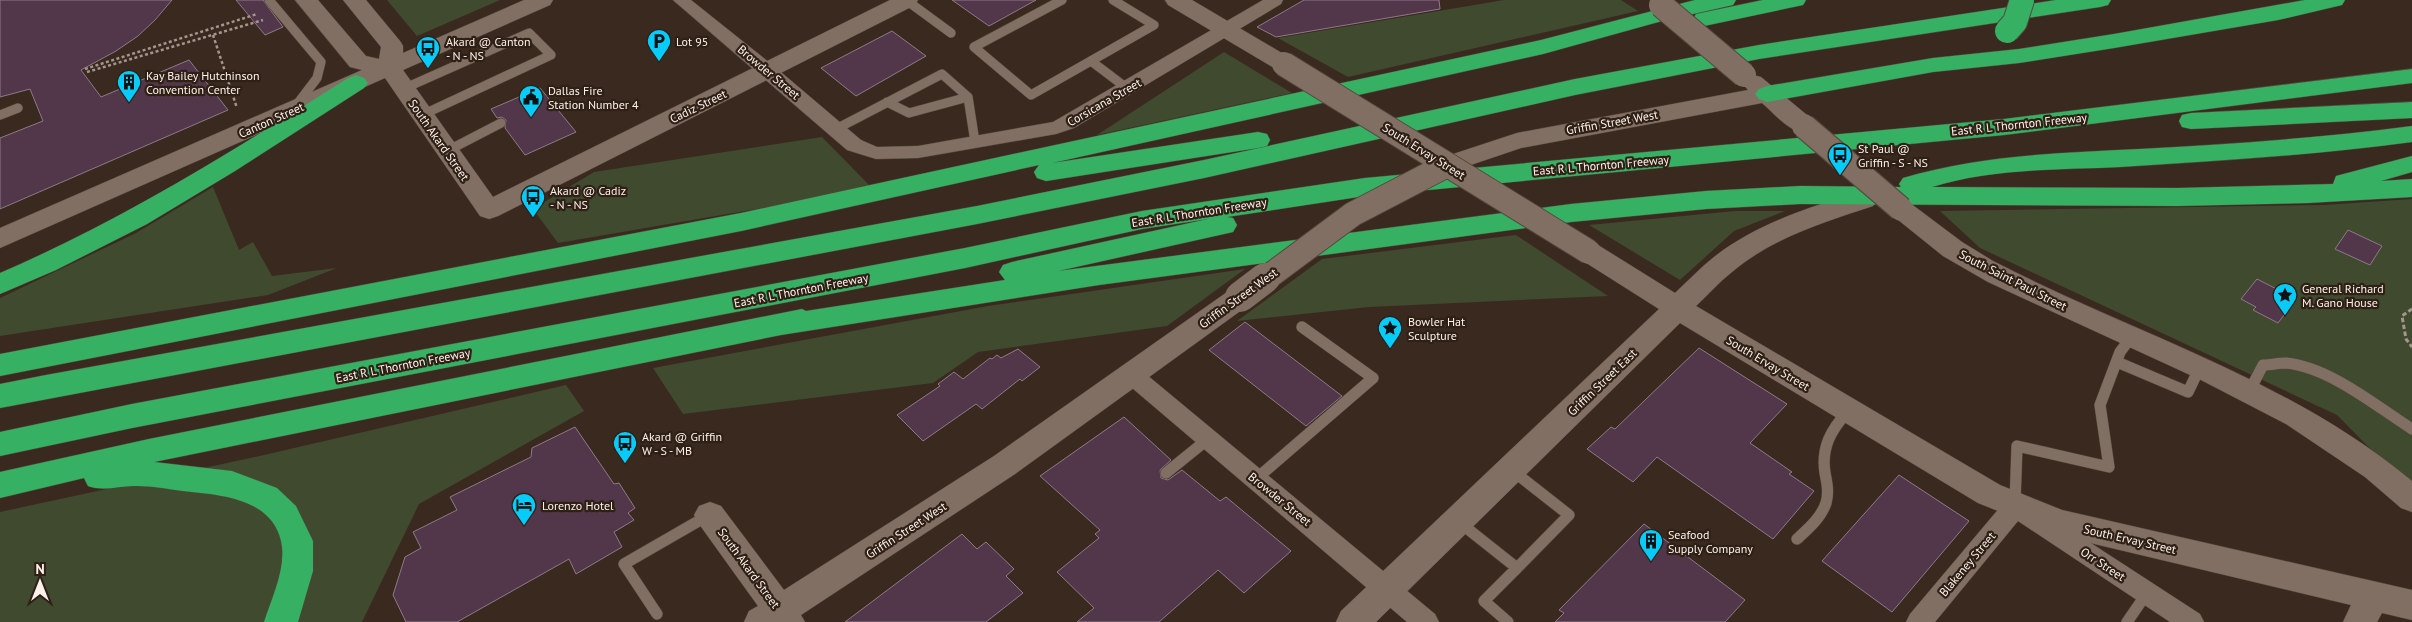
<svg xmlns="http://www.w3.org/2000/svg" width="2412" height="622" font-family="'PT Sans',sans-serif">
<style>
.green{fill:#404a2f}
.building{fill:#52364a;stroke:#8e7a87}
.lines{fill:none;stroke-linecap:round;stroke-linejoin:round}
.lane-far1-casing{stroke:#55483e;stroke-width:10}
.lane-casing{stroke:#55483e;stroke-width:12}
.street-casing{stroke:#55483e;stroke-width:1}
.secondary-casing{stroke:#55483e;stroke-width:1}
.highway-casing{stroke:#55483e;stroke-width:1}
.path-far1{stroke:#a3968d;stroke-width:2.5;stroke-dasharray:3 2.5;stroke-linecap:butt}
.path{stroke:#a3968d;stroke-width:3;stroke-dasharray:4.5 2.5;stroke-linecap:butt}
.lane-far1{stroke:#826f63;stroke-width:9}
.lane{stroke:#826f63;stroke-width:11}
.street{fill:#826f63;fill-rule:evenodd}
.secondary{fill:#826f63;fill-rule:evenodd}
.highway{fill:#36b163;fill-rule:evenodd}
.secondary-bridge-far1-casing{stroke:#55483e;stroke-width:26;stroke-linecap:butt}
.secondary-bridge-casing{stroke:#55483e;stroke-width:31;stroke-linecap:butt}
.highway-bridge-casing{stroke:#55483e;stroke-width:26;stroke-linecap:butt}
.secondary-bridge-far1{stroke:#826f63;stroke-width:24}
.secondary-bridge{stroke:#826f63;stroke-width:30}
.highway-bridge{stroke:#36b163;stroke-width:24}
.labels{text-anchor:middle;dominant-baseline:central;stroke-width:4.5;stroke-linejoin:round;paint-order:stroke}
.poi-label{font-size:12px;fill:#fdf2eb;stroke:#2f2015;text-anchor:start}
.street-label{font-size:12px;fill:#fdf2eb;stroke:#2f2015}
</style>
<rect width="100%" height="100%" fill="#3a291f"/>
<path class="green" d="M387,0H500L417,36Z
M1504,0H1621L1638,11L1348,77L1278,38Z
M1224,52L1292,93L1097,135Z
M822,137L873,189L558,243L533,209L594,172Z
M213,187L239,250L253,242L272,276L337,268L268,295L0,336V298L136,233Z
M2412,199V491L2337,415L1980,248L1940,211L2324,205Z
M1735,211H1785L1734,231L1680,280L1589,225Z
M1516,235L1608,296L1369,307L1237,321L1322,259Z
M1245,269L1167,326L978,352L933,383L683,414L653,368L988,306Z
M566,385L584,411L419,504L362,622H0V512L264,455Z"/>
<path class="building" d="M0,0H172L155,20L138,36L116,51L81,70L101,97L189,60L228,110L0,209V138L43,121L30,89L0,97Z
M236,0H263L283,27L265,35Z
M952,0H1036L989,26Z
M1304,0H1439L1440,9L1276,37L1257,27Z
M892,31L926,56L856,96L821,68Z
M540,88L576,132L525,155L505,128L506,120L502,117L497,118L491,109Z
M2348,230L2382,246L2370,265L2335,249Z
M2257,279L2296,299L2278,323L2253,310L2256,307L2241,299Z
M1245,322L1342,396L1306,426L1209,350Z
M1699,348L1787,404L1750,443L1792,472L1789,474L1814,491L1773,539L1657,457L1633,482L1587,449L1611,427L1615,429Z
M1018,349L1040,367L1022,381L1020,379L982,409L976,404L923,441L897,415L940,386L938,384L954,372L963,379L990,358L992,359L997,355L1001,358Z
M1124,417L1171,460L1160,470L1161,478L1168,480L1182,470L1220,501L1226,497L1291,551L1244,593L1218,570L1159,622H1077L1094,608L1057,572L1099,538L1095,534L1100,530L1040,476Z
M575,427L614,484L619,483L635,508L628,513L634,520L614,532L622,547L576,574L569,559L457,622H406L393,595L405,557L421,548L413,532L457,510L450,497L531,457L532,448Z
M1899,475L1969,521L1892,612L1822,561Z
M1644,524L1745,600L1725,622H1555L1564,613L1559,610Z
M962,534L977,549L986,542L1014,569L1006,576L1023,593L986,622H845Z"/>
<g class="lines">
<g class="lane-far1-casing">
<path id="lane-far1" d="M269,0L321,62L317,78L298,103
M906,0L951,33
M1062,0L974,47L1031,95L1154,25L1113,0
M1091,61L1128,89
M403,89L529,33L551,55L422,115
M887,102L909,113L968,97
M0,115L18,108
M836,129L942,74L968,97L975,142
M447,151L501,123"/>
</g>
<g class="lane-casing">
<path id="lane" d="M2117,362L2188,392L2200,367
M2250,390L2263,365C2271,365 2278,363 2286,363C2329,367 2376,406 2412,429
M1166,473L1208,439
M1256,479L1373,378L1302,327
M2015,503L2017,446L2109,467L2100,405L2120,352L2132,336
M1459,522L1517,568L1569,515L1513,471
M1797,539C1808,529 1821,518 1826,503C1829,493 1827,483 1825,473C1821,447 1831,430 1848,411
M657,614L624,564L709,515
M1508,622L1484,601L1517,568
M2127,622L2147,593"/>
</g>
<g class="street-casing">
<path id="street" d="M673,0H691L775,67L861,140L877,147L918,146L1053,122L1263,0H1283L1281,4L1074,128L1056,134L918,158L876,159L847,150Z
M1133,367L1141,370L1435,614L1439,622H1407L1125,382L1122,376L1125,370Z
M2015,496L2023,499L2200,614L2204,622H2170L2018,521L1935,622H1906L1910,614L2007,499Z"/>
</g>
<g class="secondary-casing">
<path id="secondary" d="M295,0H318L366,56L379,59L381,47L343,0H366L400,41L403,46V53L524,0H553L550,5L403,70L493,197L890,0H918L915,5L498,216L489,219L480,216L385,78L0,248V228L362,70L350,67Z
M1165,0H1192L1292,59L1296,64L1292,69L1284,71L1276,69L1168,5Z
M1753,75L1761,77L1813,120L1816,126L1813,132C1792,137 1776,115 1762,103L1521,148L1447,173L1438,171L1435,165L1438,159L1517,133L1748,90L1741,82L1745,77Z
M1864,191L1873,194L1877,200L1873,206C1824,222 1772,238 1732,272C1719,282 1708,295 1696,306L2000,485L2062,510L2412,590V620L2382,613L2377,622H2343L2351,605L2061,536L1978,503L1680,323L1376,622H1336L1341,611L1659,309L1580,259L1576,252L1580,245L1589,242L1598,245L1675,293C1688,281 1700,268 1714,257C1758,223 1812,206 1864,191Z
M1901,200L1910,203L1962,242L1993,261C2134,334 2288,378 2412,481V512L2401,508L2365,477L2286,424L2201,380L1988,282L1943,256L1892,215L1888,209L1892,203Z
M1240,287L1250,290L1254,297L1250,304L1015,474L801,615L805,622H744L749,611L758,606L699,524L694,515L699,506L710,502L721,506L784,590L994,456L1230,290Z"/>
</g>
<g class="highway-casing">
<path id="highway" d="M1695,0H1736L1733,5L1662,21L1543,54L1052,163L1258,132L1267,134L1270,140L1267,146L1258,148L1046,181L1037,178L1034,172L1039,165L741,231L0,376V354L741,213L1541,40Z
M1763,0H1806L1803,5L1704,26L1696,24L1693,19L1696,14Z
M2056,0H2111L2108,5L2100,7L1759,59L1575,95L1204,178L977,224L0,408V384L46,375L977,206L1204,160L1575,79L1759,45Z
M2305,0H2345L2342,5L2278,20L2114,48L2019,63L1933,72L1767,102L1759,99L1755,94L1759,89L1767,86L1933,58L2019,49L2114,34Z
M2412,69V83L2004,135L1365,196L1227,217L1233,218L1237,225L1233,232L1058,271L1571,204L1706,191L1800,186L1901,187L1899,184L1903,178C1981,155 2059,153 2140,149C2231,144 2322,138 2412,126V142C2315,155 2218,161 2120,167C2058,170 1992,168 1932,187L2178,188L2333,184L2336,176L2412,156V172L2381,181L2412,179V197L2308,203L2178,206L1800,204L1706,209L1571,222L1099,285L781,335L154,462L232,471L277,488L296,506L313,541V571L298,622H264C272,597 287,567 281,541C271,497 218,495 183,491C168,489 152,486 137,486C120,485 105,492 88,486L84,478L0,498V472L149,439L802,309L806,311L1005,280L999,272L1003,265L1012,262L1208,219L1142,229L965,268L132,428L0,456V432L132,404L965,248L1142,211L1365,178L2004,119Z
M356,75L364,78L368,83L364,88L235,171L147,224L56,270L0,294V273C123,220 235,150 348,78Z
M2412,102V118L2191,129L2182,127L2179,121L2182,115L2191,113Z"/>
</g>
<path class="path-far1" d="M213,35L237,108
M85,69L257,14
M87,72L263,20"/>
<path class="path" d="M2412,309L2402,316L2406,339L2412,347"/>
<use href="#lane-far1" class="lane-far1"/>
<use href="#lane" class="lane"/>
<use href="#street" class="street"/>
<use href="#secondary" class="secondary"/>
<use href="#highway" class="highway"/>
<g class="secondary-bridge-far1-casing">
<path id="secondary-bridge-far1" d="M1661,5L1744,75
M1284,64L1589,252
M1804,126L1901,209
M1264,280L1353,214L1447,165"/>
</g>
<g class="secondary-bridge-casing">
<path id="secondary-bridge" d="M1240,297L1265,278"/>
</g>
<g class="highway-bridge-casing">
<path id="highway-bridge" d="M2007,31L2015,22L2022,0"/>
</g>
<use href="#secondary-bridge-far1" class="secondary-bridge-far1"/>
<use href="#secondary-bridge" class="secondary-bridge"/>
<use href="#highway-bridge" class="highway-bridge"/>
</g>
<defs>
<g id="parking-pin" transform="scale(1.25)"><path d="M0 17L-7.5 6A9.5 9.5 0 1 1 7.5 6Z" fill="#07cbf9" stroke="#2f2015"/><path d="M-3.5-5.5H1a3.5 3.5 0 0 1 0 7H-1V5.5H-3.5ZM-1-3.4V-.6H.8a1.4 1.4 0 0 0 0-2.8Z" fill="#111"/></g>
<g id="bus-pin" transform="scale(1.25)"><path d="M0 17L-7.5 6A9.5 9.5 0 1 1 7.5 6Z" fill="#07cbf9" stroke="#2f2015"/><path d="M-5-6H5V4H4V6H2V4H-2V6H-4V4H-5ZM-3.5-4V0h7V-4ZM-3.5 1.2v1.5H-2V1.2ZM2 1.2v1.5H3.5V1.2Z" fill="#111"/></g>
<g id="building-pin" transform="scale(1.25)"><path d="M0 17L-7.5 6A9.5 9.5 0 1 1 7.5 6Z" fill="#07cbf9" stroke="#2f2015"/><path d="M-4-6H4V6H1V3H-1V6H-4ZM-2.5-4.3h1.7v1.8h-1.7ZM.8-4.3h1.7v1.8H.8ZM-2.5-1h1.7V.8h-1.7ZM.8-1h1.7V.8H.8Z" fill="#111"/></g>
<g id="civic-pin" transform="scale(1.25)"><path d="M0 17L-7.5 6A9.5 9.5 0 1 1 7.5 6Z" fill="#07cbf9" stroke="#2f2015"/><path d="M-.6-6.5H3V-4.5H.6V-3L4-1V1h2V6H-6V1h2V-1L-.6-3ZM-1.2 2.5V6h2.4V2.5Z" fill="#111"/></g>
<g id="sight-pin" transform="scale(1.25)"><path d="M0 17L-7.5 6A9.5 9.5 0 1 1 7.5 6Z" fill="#07cbf9" stroke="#2f2015"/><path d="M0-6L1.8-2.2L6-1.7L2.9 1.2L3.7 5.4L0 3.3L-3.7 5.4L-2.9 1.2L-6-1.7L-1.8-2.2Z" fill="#111"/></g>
<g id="hotel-pin" transform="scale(1.25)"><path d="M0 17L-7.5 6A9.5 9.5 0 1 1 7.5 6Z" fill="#07cbf9" stroke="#2f2015"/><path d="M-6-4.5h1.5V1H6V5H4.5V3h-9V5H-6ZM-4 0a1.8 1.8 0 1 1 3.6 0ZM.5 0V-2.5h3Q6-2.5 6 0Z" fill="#111"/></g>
</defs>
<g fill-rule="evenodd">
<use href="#parking-pin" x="659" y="41"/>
<use href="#bus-pin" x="428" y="48"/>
<use href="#building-pin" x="129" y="82"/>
<use href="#civic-pin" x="531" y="97"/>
<use href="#bus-pin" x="1840" y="155"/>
<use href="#bus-pin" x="533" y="197"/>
<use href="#sight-pin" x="2285" y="295"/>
<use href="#sight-pin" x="1390" y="328"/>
<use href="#bus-pin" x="625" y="443"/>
<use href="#hotel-pin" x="524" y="505"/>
<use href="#building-pin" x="1651" y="541"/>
</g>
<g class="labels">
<g class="poi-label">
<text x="446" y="41">Akard @ Canton<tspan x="446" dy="14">- N - NS</tspan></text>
<text x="676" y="41">Lot 95</text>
<text x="146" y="75">Kay Bailey Hutchinson<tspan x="146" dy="14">Convention Center</tspan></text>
<text x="548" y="90">Dallas Fire<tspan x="548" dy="14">Station Number 4</tspan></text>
<text x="1858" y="148">St Paul @<tspan x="1858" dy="14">Griffin - S - NS</tspan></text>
<text x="550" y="190">Akard @ Cadiz<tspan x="550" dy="14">- N - NS</tspan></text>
<text x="2302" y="288">General Richard<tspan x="2302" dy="14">M. Gano House</tspan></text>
<text x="1408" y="321">Bowler Hat<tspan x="1408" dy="14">Sculpture</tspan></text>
<text x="642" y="436">Akard @ Griffin<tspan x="642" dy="14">W - S - MB</tspan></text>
<text x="542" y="505">Lorenzo Hotel</text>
<text x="1668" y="534">Seafood<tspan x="1668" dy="14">Supply Company</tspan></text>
</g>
<g class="street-label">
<text transform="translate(769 72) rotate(40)">Browder Street</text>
<text transform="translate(1104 102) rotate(-30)">Corsicana Street</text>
<text transform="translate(698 106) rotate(-26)">Cadiz Street</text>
<text transform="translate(271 120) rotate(-24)">Canton Street</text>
<text transform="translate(1612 122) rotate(-10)">Griffin Street West</text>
<text transform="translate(2019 124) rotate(-6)">East R L Thornton Freeway</text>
<text transform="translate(439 140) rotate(55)">South Akard Street</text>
<text transform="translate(1424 151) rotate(32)">South Ervay Street</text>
<text transform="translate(1601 165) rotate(-5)">East R L Thornton Freeway</text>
<text transform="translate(1199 212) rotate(-9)">East R L Thornton Freeway</text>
<text transform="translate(2013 280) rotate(27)">South Saint Paul Street</text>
<text transform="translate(801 290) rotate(-11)">East R L Thornton Freeway</text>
<text transform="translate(1238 298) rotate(-36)">Griffin Street West</text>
<text transform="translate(1768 363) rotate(31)">South Ervay Street</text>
<text transform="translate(403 365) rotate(-11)">East R L Thornton Freeway</text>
<text transform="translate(1602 382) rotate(-44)">Griffin Street East</text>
<text transform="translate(1280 499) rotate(39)">Browder Street</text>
<text transform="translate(906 530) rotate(-33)">Griffin Street West</text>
<text transform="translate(2130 539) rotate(13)">South Ervay Street</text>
<text transform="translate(1967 564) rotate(-50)">Blakeney Street</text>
<text transform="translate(2103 564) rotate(33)">Orr Street</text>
<text transform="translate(749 568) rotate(54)">South Akard Street</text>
</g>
</g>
<g transform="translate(40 582)" stroke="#2f2015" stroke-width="4" paint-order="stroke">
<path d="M0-4L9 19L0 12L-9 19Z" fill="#fdf2eb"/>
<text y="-8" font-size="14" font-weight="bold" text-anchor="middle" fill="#fdf2eb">N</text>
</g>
</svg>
